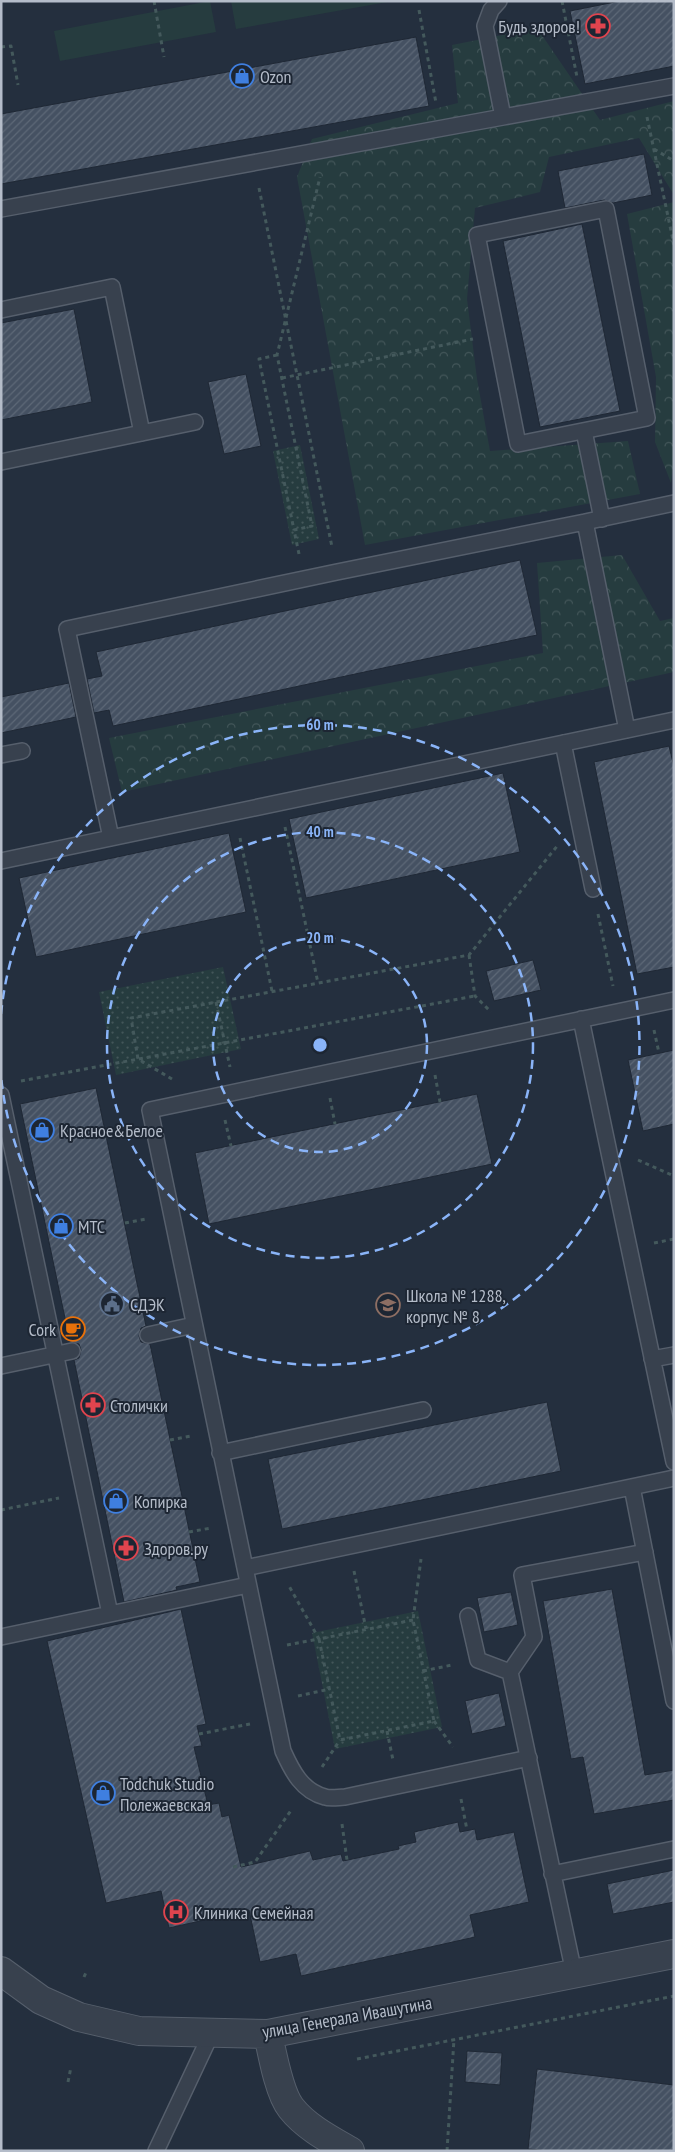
<svg xmlns="http://www.w3.org/2000/svg" width="675" height="2152" font-family="'PT Sans Narrow',sans-serif">
<style>
.grass{fill:#263c3f}
.forest{fill:url(#forest-crowns)}
.park{fill:url(#park-dots)}
.building{fill:url(#building-hatch);stroke:#1f2835}
.lines{fill:none;stroke-linecap:round;stroke-linejoin:round}
.service-casing{stroke:#565f6c;stroke-width:18}
.minor-casing{stroke:#565f6c;stroke-width:30}
.path{stroke:#44595c;stroke-width:3;stroke-dasharray:4 4;stroke-linecap:butt}
.service{stroke:#38414e;stroke-width:15}
.minor{stroke:#38414e;stroke-width:28}
.ring{fill:none;stroke:#8ab4f8;stroke-width:2.5;stroke-dasharray:9 6}
.labels{text-anchor:middle;dominant-baseline:central;stroke-width:4;stroke-linejoin:round;paint-order:stroke}
.poi-label{font-size:18px;fill:#b4bcc9;stroke:#1d2633;text-anchor:start}
.street-label{font-size:18px;fill:#b4bcc9;stroke:#1d2633}
.centre{fill:#8ab4f8;stroke:#1d2633;stroke-width:2.5}
.ring-label{font-size:15px;text-anchor:middle;font-weight:bold;fill:#8ab4f8;stroke:#1d2633;stroke-width:4;stroke-linejoin:round;paint-order:stroke}
</style>
<defs>
<pattern id="forest-crowns" width="20" height="18" patternUnits="userSpaceOnUse" patternTransform="scale(1.25)"><rect width="20" height="18" fill="#263c3f"/><path d="M2 6a3 3 0 1 1 6 0M12 15a3 3 0 1 1 6 0" fill="none" stroke="#435659"/></pattern>
<pattern id="park-dots" width="8" height="8" patternUnits="userSpaceOnUse" patternTransform="scale(1.25)"><rect width="8" height="8" fill="#263c3f"/><path d="M2 2h.1M6 6h.1" fill="none" stroke="#435659" stroke-width="1.8" stroke-linecap="round"/></pattern>
<pattern id="building-hatch" width="6" height="6" patternUnits="userSpaceOnUse" patternTransform="scale(1.25)"><rect width="6" height="6" fill="#455162"/><path d="M-1 1l2-2M0 6l6-6M5 7l2-2" fill="none" stroke="#5d6877"/></pattern>
</defs>
<rect width="100%" height="100%" fill="#242f3e"/>
<path class="grass" d="M210,1L216,32L60,61L54,31Z
M231,1H393L236,29Z"/>
<path class="forest" d="M537,28L600,120L674,101V195L639,138L549,157L540,192L475,208L467,299L477,379L490,451L628,441L640,494L365,545L297,177L312,139L458,103L452,45Z
M674,202V458L671,483L655,442L656,377L627,214Z
M622,555L660,621L674,618V672L122,792L109,738L543,653L537,563Z"/>
<path class="park" d="M300,445L319,539L292,545L273,451Z
M223,967L241,1049L116,1075L99,992Z
M418,1611L442,1727L335,1749L312,1633Z"/>
<path class="building" d="M620,1H674V66L585,84L570,11Z
M416,37L429,106L1,184V114Z
M644,154L652,195L613,203L604,200L565,208L558,171Z
M582,224L620,411L540,427L503,241Z
M74,309L92,402L1,420V323Z
M246,374L261,446L224,454L208,382Z
M520,560L537,635L113,726L109,710L94,713L87,679L102,676L96,652Z
M69,683L76,717L1,733V697Z
M669,746L674,767V967L637,974L594,762Z
M503,773L520,852L306,898L289,819Z
M229,833L246,912L36,957L19,878Z
M533,960L541,990L494,1001L486,971Z
M674,1050V1124L643,1131L628,1060Z
M96,1088L146,1326L141,1328L139,1336L141,1342L150,1344L200,1582L176,1587L177,1590L124,1602L74,1360L79,1358L81,1350L79,1344L70,1342L20,1104Z
M477,1094L492,1164L209,1224L195,1153Z
M547,1402L561,1471L282,1529L268,1459Z
M612,1589L645,1775L674,1770V1800L594,1814L583,1757L571,1759L543,1601Z
M511,1592L518,1625L484,1632L477,1598Z
M181,1609L206,1724L197,1726L202,1746L194,1747L208,1805L219,1803L222,1817L229,1815L241,1867L310,1851L313,1860L341,1854L343,1861L399,1849L398,1846L416,1842L414,1832L458,1822L460,1832L475,1829L477,1840L514,1832L529,1902L470,1915L475,1937L301,1976L296,1954L260,1962L249,1910L169,1928L161,1891L106,1903L47,1641Z
M499,1693L506,1726L472,1734L465,1701Z
M674,1870V1902L613,1914L607,1884Z
M467,2051L502,2053L500,2085L465,2082Z
M537,2069L674,2085V2151H548L528,2149Z"/>
<g class="lines">
<g class="service-casing">
<path id="service" d="M503,117L674,86
M1,209L503,117L485,26L491,10L499,1
M606,209L647,418L518,444L477,235Z
M1,310L112,287L142,433
M584,431L602,519
M1,462L195,422
M585,522L674,503
M563,743L593,889
M1,755L22,751
M111,838L67,629L337,572L585,522L627,730
M1,861L674,720
M581,1019L674,1462
M1,1095L110,1614
M148,1335L194,1325
M652,1359L674,1355
M1,1366L72,1351
M220,1453L423,1410
M632,1487L674,1701
M245,1568L674,1478
M468,1616L478,1660L510,1672
M1,1637L248,1585
M529,1758L345,1797C339,1797 331,1799 325,1797C302,1791 292,1771 283,1751L150,1110L674,1000
M552,1874L674,1849
M574,1973L510,1672L534,1637L522,1575L645,1552
M156,2151L211,2034"/>
</g>
<g class="minor-casing">
<path id="minor" d="M1,1971L41,2000L79,2017L139,2031L268,2034L674,1954
M268,2034C272,2053 279,2093 291,2108C306,2127 329,2139 350,2151"/>
</g>
<path class="path" d="M154,1L164,57
M562,1L577,77
M419,10L436,103
M1,47L11,46L18,85
M647,117L674,245
M654,149L674,161
M259,188L332,547
M277,355L259,359L294,530
M282,378L473,339
M299,554L294,530L312,526L277,355L320,177
M285,827L318,983
M240,838L272,991
M598,914L613,986
M469,955L475,996L491,1012
M216,1002L230,1067
M654,1030L659,1053
M435,1075L440,1102
M172,1079L138,1059L131,1018L469,955L558,845
M21,1081L475,996
M330,1098L335,1124
M225,1120L231,1146
M106,1137L128,1133
M638,1160L674,1176
M125,1223L146,1219
M654,1243L674,1239
M170,1440L191,1436
M1,1510L59,1498
M189,1532L211,1528
M354,1571L366,1629
M413,1620L319,1639L340,1740L434,1721L413,1620L421,1559
M287,1645L319,1639L289,1586
M423,1671L452,1665
M298,1696L330,1689
M434,1721L453,1747
M387,1731L393,1760
M199,1734L250,1724
M322,1767L340,1740
M461,1799L467,1830
M342,1824L347,1860
M233,1867L255,1862L292,1809
M84,1977L87,1970
M357,2059L674,1996
M68,2082L71,2067
M447,2151L454,2039"/>
<use href="#service" class="service"/>
<use href="#minor" class="minor"/>
</g>
<g class="ring">
<circle cx="320" cy="1045" r="107"/>
<circle cx="320" cy="1045" r="213"/>
<path d="M1 1014A320 320 0 1 1 1 1076"/>
</g>
<defs>
<g id="pharmacy-ring" transform="scale(1.25)"><circle r="9.5" fill="#1d2633" stroke="#e0444e" stroke-width="1.5"/><path d="M-2-6h4v4h4v4h-4v4h-4v-4h-4v-4h4Z" fill="#e0444e"/></g>
<g id="shop-ring" transform="scale(1.25)"><circle r="9.5" fill="#1d2633" stroke="#3f7fe0" stroke-width="1.5"/><path d="M-5-2.5h2.3a2.7 3.5 0 0 1 5.4 0H5L5.5 6h-11ZM-1.5-2.5h3a1.5 2.3 0 0 0-3 0Z" fill="#3f7fe0"/></g>
<g id="civic-ring" transform="scale(1.25)"><circle r="9.5" fill="#1d2633" stroke="#5c6f8a" stroke-width="1.5"/><path d="M-.6-6.5H3V-4.5H.6V-3L4-1V1h2V6H-6V1h2V-1L-.6-3ZM-1.2 2.5V6h2.4V2.5Z" fill="#5c6f8a"/></g>
<g id="school-ring" transform="scale(1.25)"><circle r="9.5" fill="#1d2633" stroke="#8d6e63" stroke-width="1.5"/><path d="M0-5L7-2L0 1L-7-2ZM-4 1L0 2.5L4 1V4Q0 6-4 4Z" fill="#8d6e63"/></g>
<g id="cafe-ring" transform="scale(1.25)"><circle r="9.5" fill="#1d2633" stroke="#e8710a" stroke-width="1.5"/><path d="M-5.5-4.5H6V0H3Q3 3.5 0 3.5H-2.5Q-5.5 3.5-5.5 0ZM3-3.2v2h1.7v-2ZM-6 4.5H4V6H-6Z" fill="#e8710a"/></g>
<g id="hospital-ring" transform="scale(1.25)"><circle r="9.5" fill="#1d2633" stroke="#e0444e" stroke-width="1.5"/><path d="M-5-5h3v3.5h4V-5h3V5h-3V1.5h-4V5h-3Z" fill="#e0444e"/></g>
</defs>
<g fill-rule="evenodd">
<use href="#pharmacy-ring" x="598" y="26"/>
<use href="#shop-ring" x="242" y="76"/>
<use href="#shop-ring" x="42" y="1130"/>
<use href="#shop-ring" x="61" y="1226"/>
<use href="#civic-ring" x="112" y="1304"/>
<use href="#school-ring" x="388" y="1305"/>
<use href="#cafe-ring" x="73" y="1329"/>
<use href="#pharmacy-ring" x="93" y="1405"/>
<use href="#shop-ring" x="116" y="1501"/>
<use href="#pharmacy-ring" x="126" y="1548"/>
<use href="#shop-ring" x="103" y="1793"/>
<use href="#hospital-ring" x="176" y="1912"/>
</g>
<g class="labels">
<g class="poi-label">
<text x="580" y="26" text-anchor="end">Будь здоров!</text>
<text x="260" y="76">Ozon</text>
<text x="60" y="1130">Красное&amp;Белое</text>
<text x="78" y="1226">МТС</text>
<text x="406" y="1295">Школа № 1288,<tspan x="406" dy="21">корпус № 8</tspan></text>
<text x="130" y="1304">СДЭК</text>
<text x="56" y="1329" text-anchor="end">Cork</text>
<text x="110" y="1405">Столички</text>
<text x="134" y="1501">Копирка</text>
<text x="144" y="1548">Здоров.ру</text>
<text x="120" y="1783">Todchuk Studio<tspan x="120" dy="21">Полежаевская</tspan></text>
<text x="194" y="1912">Клиника Семейная</text>
</g>
<g class="street-label">
<text transform="translate(347 2017) rotate(-10)">улица Генерала Ивашутина</text>
</g>
</g>
<circle cx="320" cy="1045" r="8" class="centre"/>
<g class="ring-label">
<text x="320" y="730">60 m</text>
<text x="320" y="837">40 m</text>
<text x="320" y="943">20 m</text>
</g>
<rect width="675" height="2152" fill="none" stroke="#b4bcc9" stroke-width="5"/>
</svg>
